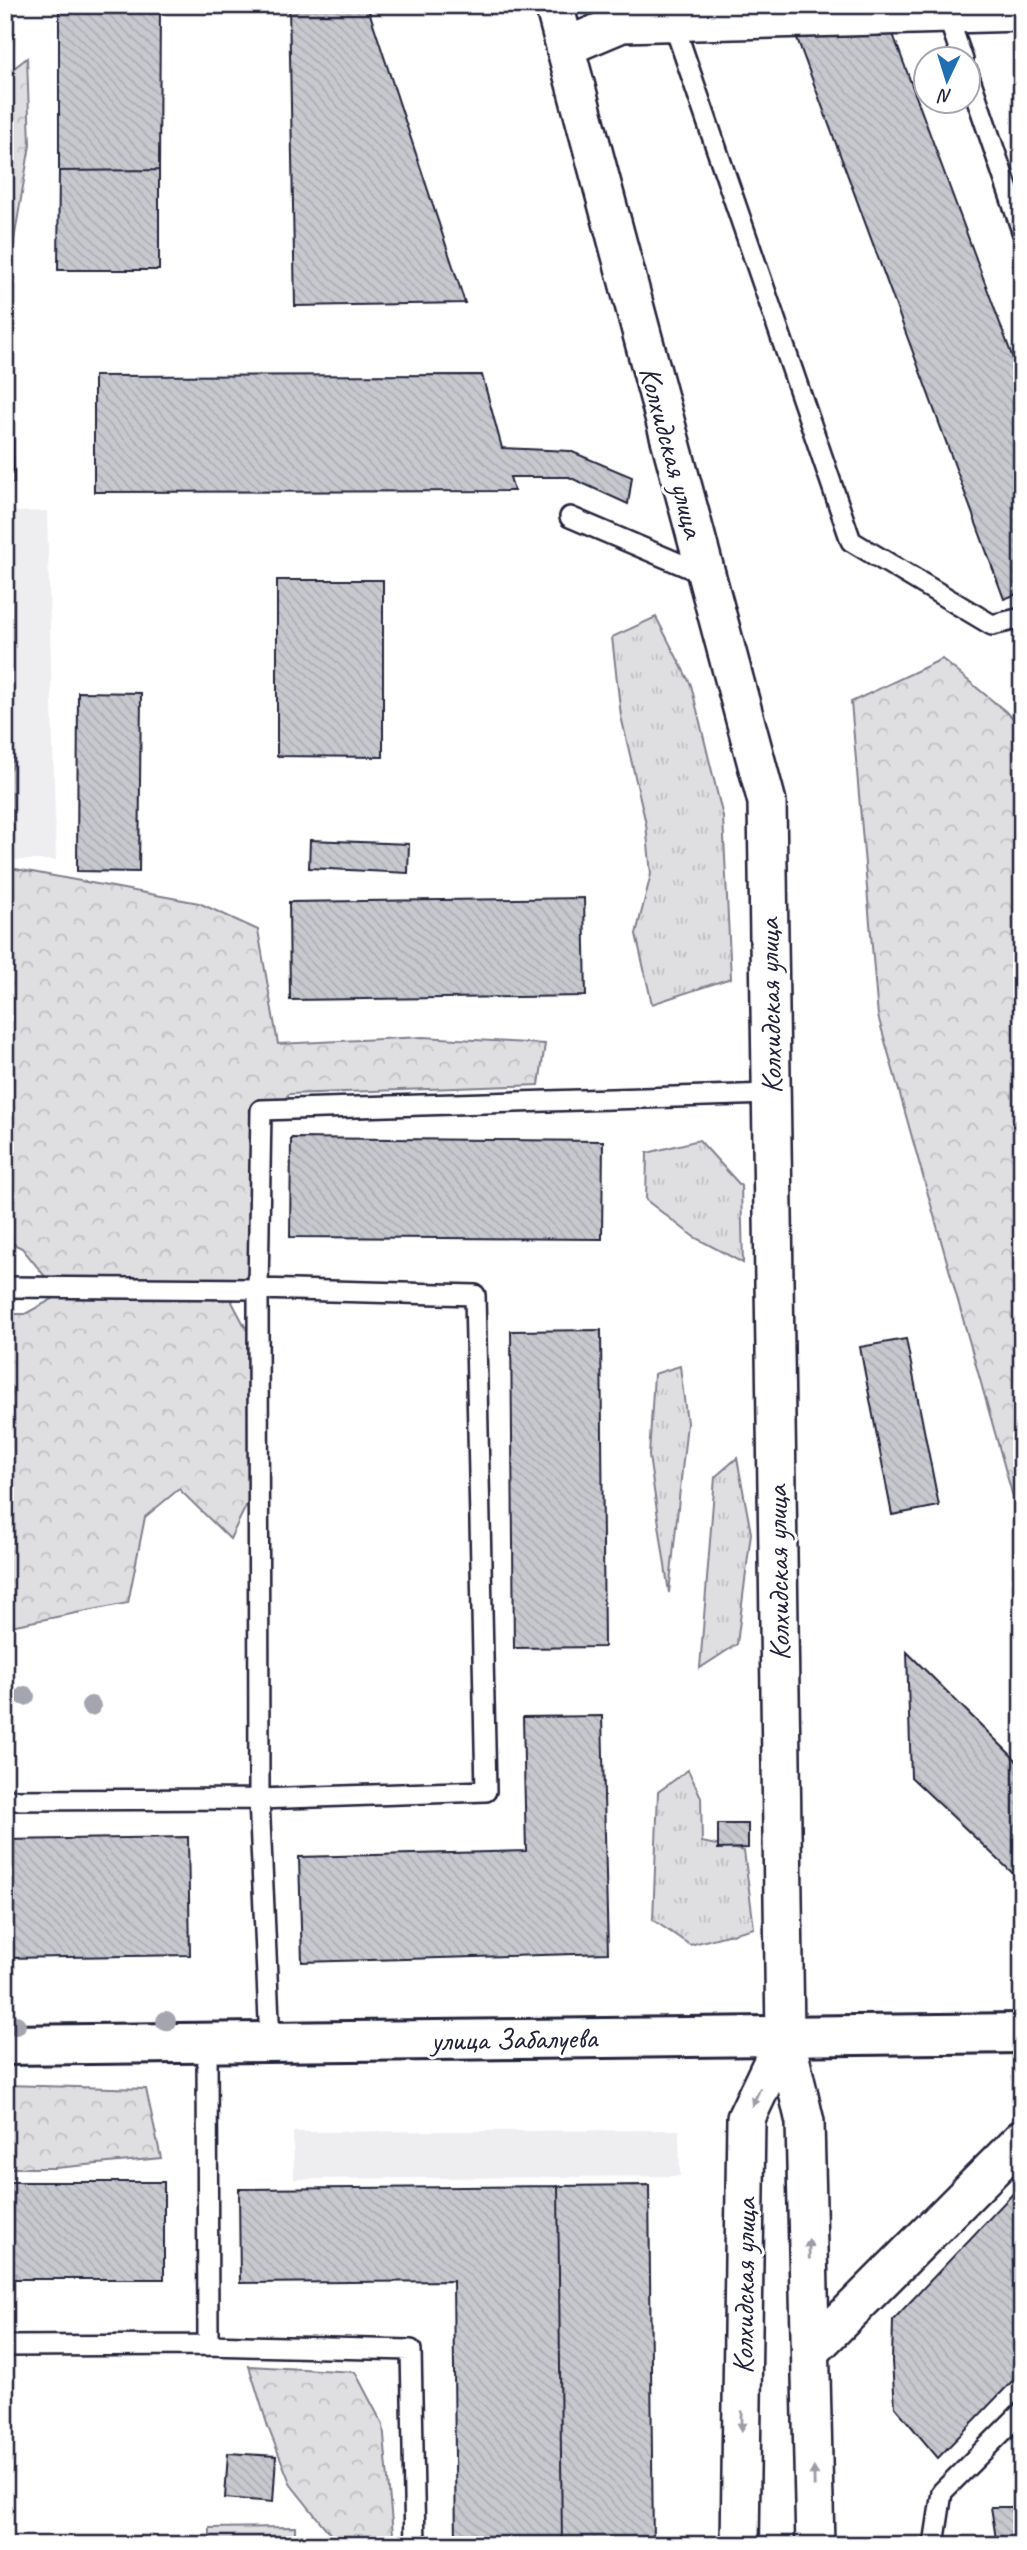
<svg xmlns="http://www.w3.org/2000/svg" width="1027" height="2550" font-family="Caveat,sans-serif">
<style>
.built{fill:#eeeef1}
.grass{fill:url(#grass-tufts);stroke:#80808e;stroke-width:2}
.forest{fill:url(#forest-crowns);stroke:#80808e;stroke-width:2}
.green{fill:#dfdfe2;stroke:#80808e;stroke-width:2}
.building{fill:url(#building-back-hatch);stroke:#22223b;stroke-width:2}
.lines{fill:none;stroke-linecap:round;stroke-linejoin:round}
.lane-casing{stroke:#22223b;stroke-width:24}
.street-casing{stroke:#22223b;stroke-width:42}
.secondary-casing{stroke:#22223b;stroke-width:44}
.lane{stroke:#fff;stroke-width:19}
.street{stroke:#fff;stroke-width:37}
.secondary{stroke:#fff;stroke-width:38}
.tree{fill:#a5a5af}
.oneway{fill:#9c9ca7}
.labels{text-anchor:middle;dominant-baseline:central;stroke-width:6;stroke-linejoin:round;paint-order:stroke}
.street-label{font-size:30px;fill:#22223b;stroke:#fff}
</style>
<defs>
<pattern id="grass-tufts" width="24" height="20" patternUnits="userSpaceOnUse" patternTransform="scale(1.75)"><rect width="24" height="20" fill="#dfdfe2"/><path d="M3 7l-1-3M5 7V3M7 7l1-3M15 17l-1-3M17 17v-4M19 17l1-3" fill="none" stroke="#bfbfc3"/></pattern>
<pattern id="forest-crowns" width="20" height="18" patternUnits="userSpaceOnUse" patternTransform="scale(1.75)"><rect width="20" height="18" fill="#dfdfe2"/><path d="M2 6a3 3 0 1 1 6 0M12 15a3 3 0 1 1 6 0" fill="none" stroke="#bfbfc3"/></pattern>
<pattern id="building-back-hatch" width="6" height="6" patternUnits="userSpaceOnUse" patternTransform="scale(1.75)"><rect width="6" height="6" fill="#c8c8cf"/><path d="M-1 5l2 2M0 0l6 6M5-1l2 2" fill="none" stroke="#acacb3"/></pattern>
</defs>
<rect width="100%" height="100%" fill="#fff"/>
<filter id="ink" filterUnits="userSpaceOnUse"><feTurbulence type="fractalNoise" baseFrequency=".0143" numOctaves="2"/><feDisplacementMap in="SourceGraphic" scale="14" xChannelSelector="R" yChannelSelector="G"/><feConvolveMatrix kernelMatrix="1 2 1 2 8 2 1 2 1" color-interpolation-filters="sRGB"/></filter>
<g filter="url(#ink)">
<path class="built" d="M47,511L56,860H5V512Z
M679,2130L680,2176L294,2179L293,2132Z"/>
<path class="grass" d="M656,617L691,685L723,817L731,978L652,1004L636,934L651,874L646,824L621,716L612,637Z
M699,1140L741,1186L743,1263L694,1237L646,1200L647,1153Z
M680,1366L687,1423L669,1593L649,1456L654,1374Z
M737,1458L751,1533L737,1644L700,1668L715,1477Z
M688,1770L701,1797L702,1842L744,1851L754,1928L690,1945L653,1920L658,1792Z"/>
<path class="forest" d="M27,58L30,145L10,264L5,263V75Z
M942,659L1022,725V1529L878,1016L851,702Z
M5,867L199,903L258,930L278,1044L423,1037L545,1044L539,1085L289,1094L261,1127L257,1257L232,1302L258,1351L267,1463L230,1539L179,1489L145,1517L128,1603L5,1627V1314H25L60,1295L22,1248L5,1240Z
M5,2085L146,2089L161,2158L55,2168H5Z
M249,2366L355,2372L383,2425L394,2545H364L335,2540L291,2485L268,2427Z"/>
<path class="green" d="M5,537H11L13,836H5Z
M295,2527V2545H210V2528Z"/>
<path class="building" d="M59,5H160L159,170L59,171Z
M289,5H367L465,303L295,306Z
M883,7L1022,383V592L1004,599L797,38Z
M159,170V270H58L59,171Z
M482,375L502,448L570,451L632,477L628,504L569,477H510L514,491L94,492V376Z
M5,411H12L14,483L5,484Z
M277,580H383V757L277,756Z
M78,692L141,693L139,872L77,871Z
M310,840L409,844L408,873L309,868Z
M584,898L586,996L290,1000L289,902Z
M291,1138L603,1141L602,1239L290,1237Z
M601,1330L604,1647L514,1648L511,1331Z
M906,1339L939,1506L892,1515L860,1347Z
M907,1652L1022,1766V1882L911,1777Z
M602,1716L608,1953L302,1962L299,1857L526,1851L523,1717Z
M718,1824H748V1848L718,1849Z
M188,1837L190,1955L5,1958V1840Z
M5,2182H164V2279H5Z
M1022,2184V2371L938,2458L895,2407L892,2362L893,2320Z
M649,2185L653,2545H562L558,2186Z
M558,2186L562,2545H456L453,2281L240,2283L239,2189Z
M228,2453L276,2456L273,2502L225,2498Z
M1020,2485H1022V2545H997L991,2507H1015Z"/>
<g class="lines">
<g class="lane-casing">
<path id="lane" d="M947,14L963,60
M673,22L851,541L992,625L1022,618
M968,73L1022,231
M570,517L704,574
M5,1287L258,1289L475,1295L486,1791L259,1799L5,1800
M270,2042L259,1799L258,1289L261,1110L771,1094
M207,2043L208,2345L411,2350L415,2545
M5,2346L208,2345
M934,2545L942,2492L1022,2412"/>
</g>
<g class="street-casing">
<path id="street" d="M554,5L767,802L785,2036L805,2122L815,2545
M565,47L622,23L1022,12
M812,2350L1022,2139
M740,2545L746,2118L785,2036"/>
</g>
<g class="secondary-casing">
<path id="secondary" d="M5,2045L1022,2033"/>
</g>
<use href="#lane" class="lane"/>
<use href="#street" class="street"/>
<use href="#secondary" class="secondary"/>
</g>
<g class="tree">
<circle cx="25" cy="1696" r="10"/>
<circle cx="91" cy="1706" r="10"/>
<circle cx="166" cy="2021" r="10"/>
<circle cx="16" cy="2025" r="10"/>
</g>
<defs><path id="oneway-solid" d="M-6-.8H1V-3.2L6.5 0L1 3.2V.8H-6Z" transform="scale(1.75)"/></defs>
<g class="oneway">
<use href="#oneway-solid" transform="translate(756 2097) rotate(115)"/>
<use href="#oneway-solid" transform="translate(809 2249) rotate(-92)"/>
<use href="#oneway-solid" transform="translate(742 2421) rotate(91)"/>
<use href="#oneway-solid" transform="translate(814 2477) rotate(-91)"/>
</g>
</g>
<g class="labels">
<g class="street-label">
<text transform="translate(672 452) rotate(75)">Колхидская улица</text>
<text transform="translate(770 1006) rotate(-91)">Колхидская улица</text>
<text transform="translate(778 1573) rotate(-91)">Колхидская улица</text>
<text transform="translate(514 2039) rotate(-1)">улица Забалуева</text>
<text transform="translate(744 2286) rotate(-89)">Колхидская улица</text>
</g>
</g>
<rect width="1027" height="2550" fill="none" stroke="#fff" stroke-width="28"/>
<rect x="14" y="14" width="999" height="2522" fill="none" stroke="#22223b" stroke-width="2.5" filter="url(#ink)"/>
<g transform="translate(947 80) rotate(184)"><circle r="33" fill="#ffffff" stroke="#a7a7b1" stroke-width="2"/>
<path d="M0-5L12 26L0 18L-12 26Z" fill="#1f6fb2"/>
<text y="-10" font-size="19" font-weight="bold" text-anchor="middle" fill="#22223b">N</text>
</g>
</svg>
